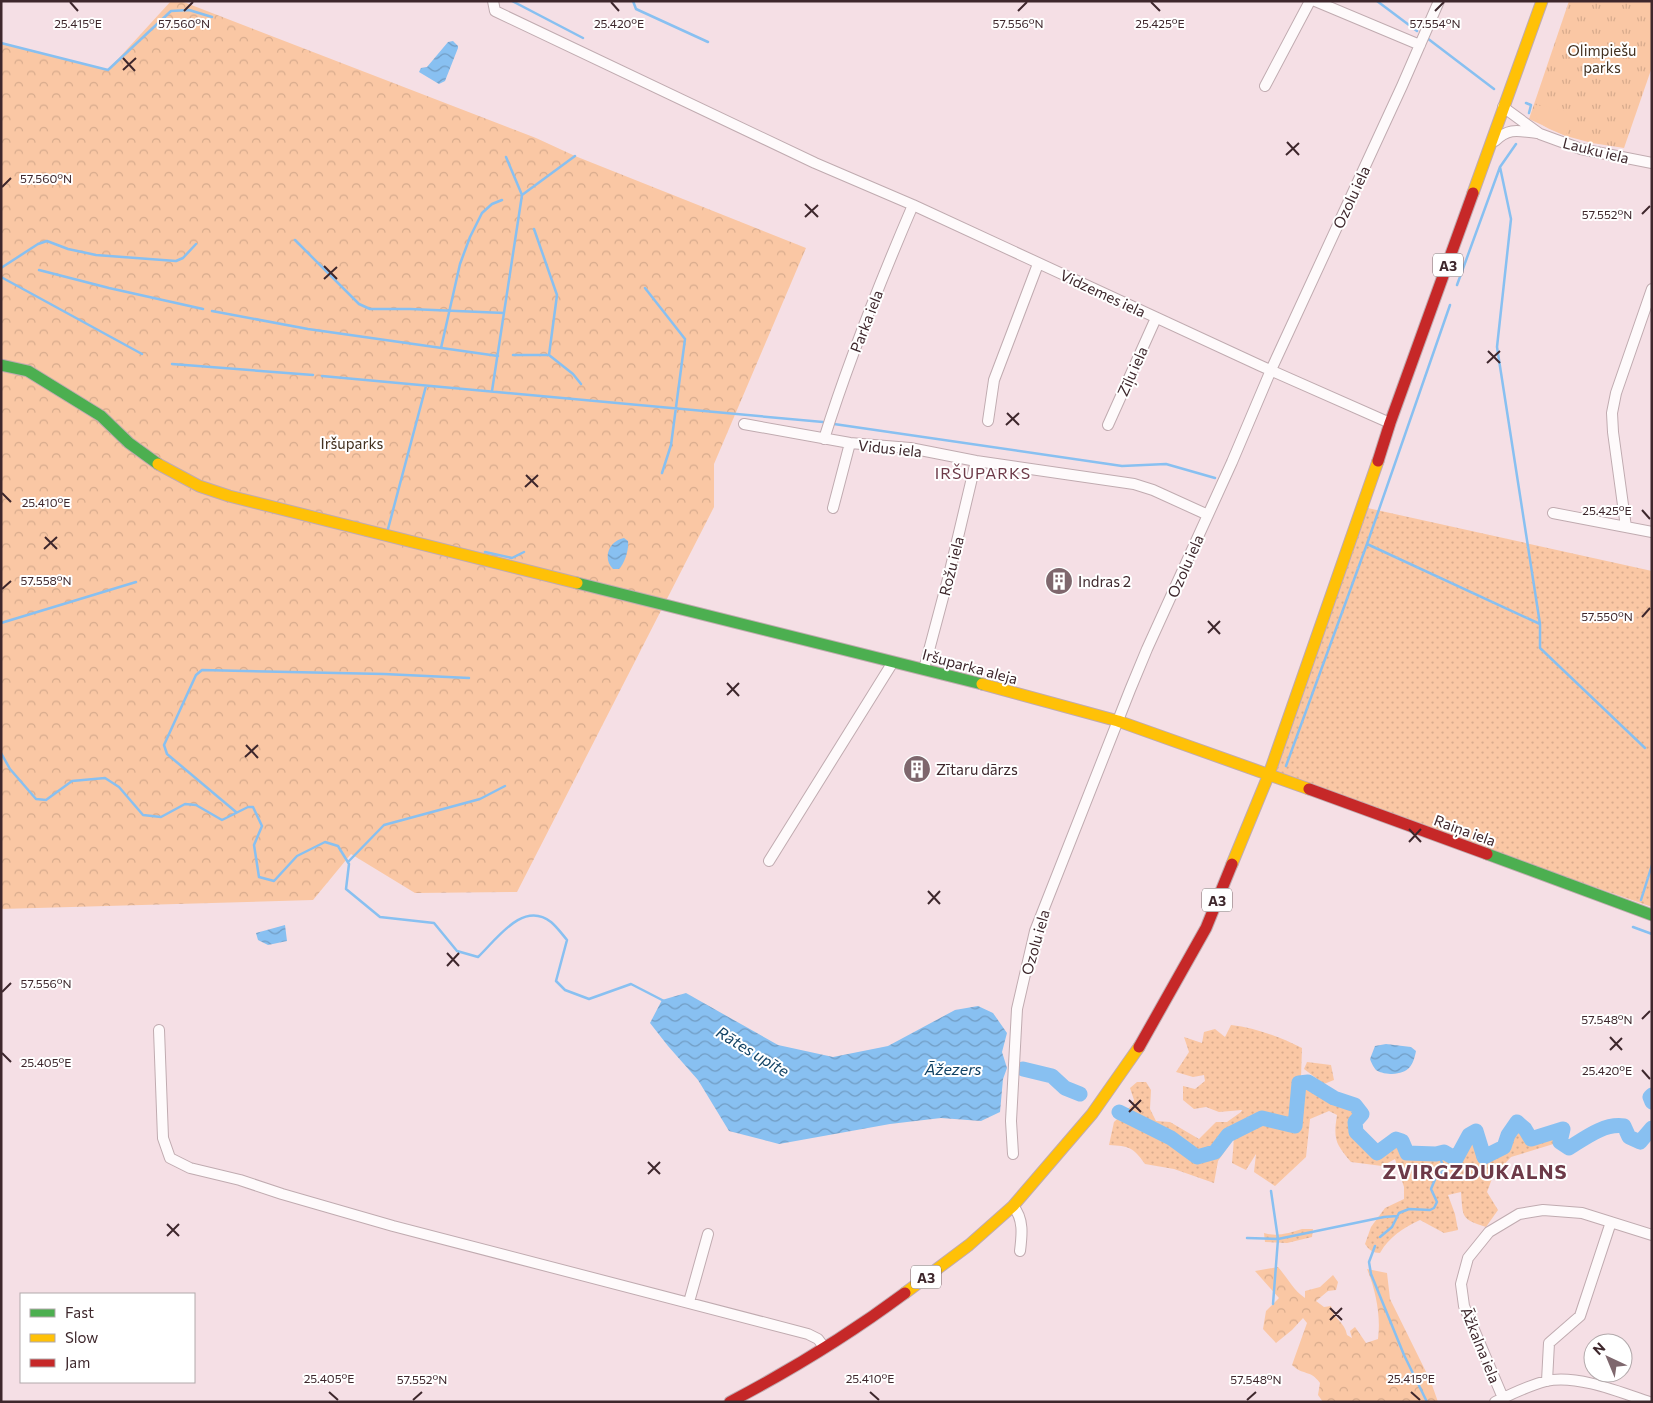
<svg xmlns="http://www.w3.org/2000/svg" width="1653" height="1403" font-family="Commissioner,sans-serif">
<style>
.grass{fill:url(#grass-dots)}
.forest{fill:url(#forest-crowns)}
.park{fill:url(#park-tufts)}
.garden{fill:#fac7a4}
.water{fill:url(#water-waves)}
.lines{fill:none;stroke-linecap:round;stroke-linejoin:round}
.stream{stroke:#88c0f1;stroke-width:2.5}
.river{stroke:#88c0f1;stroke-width:15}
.street-casing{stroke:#c0abb0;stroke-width:12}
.fast-casing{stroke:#c0abb0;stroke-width:13}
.slow-casing{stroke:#c0abb0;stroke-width:13}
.jam-casing{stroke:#c0abb0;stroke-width:13}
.street{stroke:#fefafb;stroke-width:10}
.fast{stroke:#4caf50;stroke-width:11}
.slow{stroke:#ffc107;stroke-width:11}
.jam{stroke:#c62828;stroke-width:11}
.ticks{fill:none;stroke:#3e272c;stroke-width:2}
.labels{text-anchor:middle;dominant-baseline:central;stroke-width:4;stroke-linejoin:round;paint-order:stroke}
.shield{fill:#fff;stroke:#78686b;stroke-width:1}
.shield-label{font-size:14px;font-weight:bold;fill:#3e272c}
.park-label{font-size:15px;fill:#42301f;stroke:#fff}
.street-label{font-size:15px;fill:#3e272c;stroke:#fff}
.poi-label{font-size:15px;fill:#3e272c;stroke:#fff;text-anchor:start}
.neighbourhood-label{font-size:16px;letter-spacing:1px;fill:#6d3a48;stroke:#fff}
.water-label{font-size:16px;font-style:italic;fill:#114264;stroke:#fff}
.district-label{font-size:20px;font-weight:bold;letter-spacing:1px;fill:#6d3a48;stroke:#fff}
.ticks-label{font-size:12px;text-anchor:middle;fill:#3e272c;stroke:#fff;stroke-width:4;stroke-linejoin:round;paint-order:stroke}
</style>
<defs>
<pattern id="grass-dots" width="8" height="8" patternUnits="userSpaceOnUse" patternTransform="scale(1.25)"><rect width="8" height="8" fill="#fac7a4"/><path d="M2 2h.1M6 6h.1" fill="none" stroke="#d7ab8d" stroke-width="1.8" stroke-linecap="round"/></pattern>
<pattern id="forest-crowns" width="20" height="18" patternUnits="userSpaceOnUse" patternTransform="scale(1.25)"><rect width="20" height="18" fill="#fac7a4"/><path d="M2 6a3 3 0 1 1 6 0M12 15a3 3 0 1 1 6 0" fill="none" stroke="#d7ab8d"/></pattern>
<pattern id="park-tufts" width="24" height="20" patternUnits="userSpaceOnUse" patternTransform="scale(1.25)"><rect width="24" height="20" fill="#fac7a4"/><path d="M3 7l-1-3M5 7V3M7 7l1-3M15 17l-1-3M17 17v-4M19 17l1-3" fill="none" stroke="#d7ab8d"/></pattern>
<pattern id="water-waves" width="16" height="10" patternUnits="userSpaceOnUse" patternTransform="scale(1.25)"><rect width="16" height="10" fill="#88c0f1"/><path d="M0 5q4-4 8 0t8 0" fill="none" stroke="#719cc3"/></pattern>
</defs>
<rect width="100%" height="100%" fill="#f5dfe5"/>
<path class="grass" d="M1363,507L1652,571V907L1269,774Z
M1231,1025C1256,1028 1280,1037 1302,1048L1301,1077L1321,1087L1334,1098L1355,1105L1362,1114L1355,1122L1356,1132L1377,1153L1393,1142L1402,1141L1407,1153L1436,1154L1444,1152L1456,1159L1469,1135L1476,1131L1485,1156L1504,1147L1508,1135L1517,1122L1525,1129L1532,1139L1563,1129L1560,1142L1511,1157L1493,1176L1487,1192L1498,1210L1486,1227C1461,1219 1463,1218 1461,1192L1448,1195L1455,1214L1458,1230L1444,1233L1420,1220C1403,1228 1389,1237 1380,1253C1373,1253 1369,1250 1365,1244L1371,1227L1385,1208L1404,1199V1187L1395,1159L1382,1166L1351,1162C1336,1144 1333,1140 1337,1115L1329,1111L1310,1119L1306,1157L1275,1186L1254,1172L1256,1154L1246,1170L1232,1163L1234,1138L1218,1161L1214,1183L1174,1169L1145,1164C1133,1147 1129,1146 1109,1145L1114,1122L1132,1105L1134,1100L1130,1088L1137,1082H1146L1151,1090L1150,1109L1156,1121L1170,1122L1199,1139L1216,1122H1227L1241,1112L1242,1110L1219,1112L1206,1107L1194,1109L1183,1100V1086L1195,1089L1205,1081L1204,1075L1193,1077L1176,1072L1189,1052L1184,1037L1202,1043L1204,1032L1215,1029L1225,1037Z
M1307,1062L1331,1065L1334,1080L1324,1084L1304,1069Z
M1302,1229H1313L1312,1237L1287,1243L1265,1242L1264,1233C1276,1237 1290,1233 1302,1229Z"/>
<path class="forest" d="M171,1H181L536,138L575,156L806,248L714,464V507L517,892L415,893L351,854L313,900L1,909V43L108,70Z
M1278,1267C1287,1277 1293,1290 1305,1298V1291L1320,1287L1333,1275L1338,1282L1336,1290L1328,1291L1316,1301L1324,1307L1331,1306C1333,1319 1345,1322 1347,1335L1352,1338L1350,1331L1355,1327L1366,1343L1378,1339C1381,1316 1376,1291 1367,1269L1387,1273L1390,1299L1431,1382L1438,1402H1323L1318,1395L1320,1383C1310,1369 1303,1376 1292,1365L1307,1323L1303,1318L1292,1330L1276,1343L1263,1329L1266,1311L1279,1298L1255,1271Z"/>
<path class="park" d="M1569,1H1652V67L1624,148L1592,143L1566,136L1529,119Z"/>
<path class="garden" d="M1535,105L1549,107L1552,112L1556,109L1565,111L1570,121L1566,136C1551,129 1531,125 1535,105Z"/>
<path class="water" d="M453,41L458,46V48L445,81L439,84L419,72L421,68L427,67L448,42Z
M624,538L628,541C629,549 625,563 619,569H613C602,558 609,541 624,538Z
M285,925L287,941L268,945L258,940L256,933Z
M686,993L778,1045L833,1057L888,1046L955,1010L978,1006L993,1013L1007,1033L1002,1052L1007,1068L1003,1079L1000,1112L981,1121L941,1118L890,1124L779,1144L729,1131L698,1080L668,1046L650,1023L662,1000Z
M1386,1044L1411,1047L1416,1051C1413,1066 1409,1073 1392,1074C1388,1074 1380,1073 1376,1070C1374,1068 1371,1062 1370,1059L1375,1046Z"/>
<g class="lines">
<path class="stream" d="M512,1L583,38
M633,1L636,9L708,42
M1377,1L1417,31
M1427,38L1494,89
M1,43L108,70L171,11L189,10L212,17
M1526,103L1531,105L1529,113
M506,157L522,195
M1500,167L1511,219L1497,347L1540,624V648L1645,748
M534,229L557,295L549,355
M295,240L359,304L370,309H410L504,313
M1,268L38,244L47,241L68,249L96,255L176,261L183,258L196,244
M39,270L109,288L203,309
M1,277L142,354
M1457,285L1500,167L1516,144
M645,288L685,339L671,445L662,473
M212,311L308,329L498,356
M441,348L460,264L470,237L482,213L492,204L502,200
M513,355H549L573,374L581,384
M172,364L313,375
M322,376L823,422
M492,391L522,195L575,156
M834,424L1122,466L1166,464L1215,478
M388,529L426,386
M1367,544L1540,624
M485,552L512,558L524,552
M1,623L136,582
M1,753L10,769L36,799L46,800L72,781L105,778L119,787L143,815L161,817L185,804L196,805L222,820L248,807H253L262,826L254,845L259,877L274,881L297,856L325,842L338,846L349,864L346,889L380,917L434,923L457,951L478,957C497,939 523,900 551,922C557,927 562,934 567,940L556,981L565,990L589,999L631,984L664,1001
M1286,766L1367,544L1450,305
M236,812L167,754L164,745L196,675L202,670L384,674L469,678
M348,862L384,825L480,799L505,786
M1641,900L1652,865
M1633,927L1652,934
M1271,1191L1278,1239L1273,1304
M1380,1237L1392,1227L1399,1213L1409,1209L1430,1210L1434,1208L1437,1202L1431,1189L1436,1177L1444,1170L1441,1160L1436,1154
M1247,1238L1278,1239L1384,1217L1397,1216
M1375,1246L1369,1262L1371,1274L1404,1355L1427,1402"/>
<path class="river" d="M1023,1069L1052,1076L1065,1088L1080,1094
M1652,1095L1650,1097L1652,1102
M1119,1112L1171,1138L1197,1157L1215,1152L1228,1135L1262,1118L1295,1126L1299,1083L1308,1082L1334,1098L1355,1105L1362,1114L1355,1122L1356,1132L1377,1153L1396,1139L1402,1141L1407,1153L1436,1154L1444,1152L1456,1159L1469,1135L1476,1131L1484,1157L1504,1147L1508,1135L1517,1122L1525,1129L1531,1139L1563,1129L1560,1142L1569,1148C1585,1138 1604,1123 1624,1126L1629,1137L1640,1142L1652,1128"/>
<g class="street-casing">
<path id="street" d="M493,1L495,11L815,163L913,205L1261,366L1390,423
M1315,1L1420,45
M1265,86L1310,1
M1503,107L1540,134L1581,149L1652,163
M1495,141C1509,127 1519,131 1537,133
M988,421L994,380L1038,264
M744,424L850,443L910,448L976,461L1134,484L1153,490L1208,515
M1108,425L1156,318
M824,439C849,359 880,282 913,205
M833,508L850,443
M1553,513L1652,532
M1626,527L1613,432L1612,413L1616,393L1652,289
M924,669L949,575L976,461
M769,861L893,662
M159,1030L163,1138L170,1158L190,1168L240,1180L282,1194L393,1226L808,1334L818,1339L824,1347
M1013,1154L1011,1121L1017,1009L1035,931L1130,690L1147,649L1232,462L1271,370L1402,86L1439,1
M1013,1206C1024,1219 1022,1235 1020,1251
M689,1302L708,1234
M1547,1381L1549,1343L1580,1316L1611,1222
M1503,1398L1464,1306L1461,1284L1468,1258L1489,1232L1519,1214L1543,1210L1582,1213L1652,1235
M1495,1402C1511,1394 1528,1386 1546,1381C1576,1374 1620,1392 1649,1402"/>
</g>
<g class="fast-casing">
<path id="fast" d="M1,365L28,371L101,416L129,443L158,464
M577,583L982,684
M1487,854L1652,915"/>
</g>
<g class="slow-casing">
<path id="slow" d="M1473,193L1542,1
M158,464L199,486L229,496L577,583
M982,684L1118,721L1309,789
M1232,864L1269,774L1378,461
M905,1293L969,1245L1013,1206L1092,1114L1139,1047"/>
</g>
<g class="jam-casing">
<path id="jam" d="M1378,461L1390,423L1473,193
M1309,789L1487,854
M1139,1047L1206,928L1232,864
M730,1402C791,1370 850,1334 905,1293"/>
</g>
<use href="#street" class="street"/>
<use href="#fast" class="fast"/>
<use href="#slow" class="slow"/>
<use href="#jam" class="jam"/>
</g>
<path class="ticks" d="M70,2L78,11M611,2L619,11M1151,2L1160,11M184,11L193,2M1018,11L1027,2M1435,11L1444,2M123,58L135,71M123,70L136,58M1287,142L1299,155M1286,155L1299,143M2,187L11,178M805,204L818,217M1642,214L1650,206M805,217L818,205M324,266L337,279M324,279L337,267M1488,351L1500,363M1487,363L1500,351M1007,413L1019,425M1006,425L1019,413M526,475L538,487M525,487L538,475M2,493L11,502M1642,510L1650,519M45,537L57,549M44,549L57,537M2,589L11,581M1642,617L1650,608M1208,621L1220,634M1208,633L1220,621M727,683L739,696M727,695L739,683M246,745L258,758M245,757L258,745M1409,829L1421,842M1409,842L1421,829M928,891L940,904M928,904L940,891M447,953L459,966M447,966L459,953M2,992L11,983M1642,1019L1650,1011M1610,1037L1622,1050M1610,1050L1622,1038M2,1053L11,1062M1642,1070L1650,1079M1129,1100L1141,1112M1129,1112L1141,1100M648,1162L660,1174M648,1174L660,1162M167,1224L179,1236M167,1236L179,1224M1330,1308L1342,1320M1330,1320L1342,1308M329,1392L338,1400M870,1392L879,1400M1411,1392L1420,1400M413,1400L422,1392M1247,1400L1256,1392"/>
<defs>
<g id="building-disc" transform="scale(1.4375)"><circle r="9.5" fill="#7e676d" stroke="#fff"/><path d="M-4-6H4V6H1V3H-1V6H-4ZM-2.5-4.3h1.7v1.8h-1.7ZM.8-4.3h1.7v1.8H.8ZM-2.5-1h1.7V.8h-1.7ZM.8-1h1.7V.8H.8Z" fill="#fff"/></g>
</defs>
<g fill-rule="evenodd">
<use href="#building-disc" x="1059" y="581"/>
<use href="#building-disc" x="917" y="769"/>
</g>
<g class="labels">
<g class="shield">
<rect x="1433" y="253.5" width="30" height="23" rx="4"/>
<rect x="1202" y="888.5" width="30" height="23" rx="4"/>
<rect x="911" y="1265.5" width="30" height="23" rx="4"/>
</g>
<g class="shield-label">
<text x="1448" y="265">A3</text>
<text x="1217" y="900">A3</text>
<text x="926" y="1277">A3</text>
</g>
<g class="park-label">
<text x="1602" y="50">Olimpiešu<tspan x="1602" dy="17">parks</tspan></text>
<text x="352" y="443">Iršuparks</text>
</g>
<g class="street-label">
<text transform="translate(1596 150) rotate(14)">Lauku iela</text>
<text transform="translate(1351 197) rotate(-65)">Ozolu iela</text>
<text transform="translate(1103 293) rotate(25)">Vidzemes iela</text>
<text transform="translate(866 321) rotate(-69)">Parka iela</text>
<text transform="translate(1132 371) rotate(-66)">Zīļu iela</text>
<text transform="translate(890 448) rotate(6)">Vidus iela</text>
<text transform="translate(951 566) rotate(-76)">Rožu iela</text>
<text transform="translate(1185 566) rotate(-66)">Ozolu iela</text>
<text transform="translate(970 666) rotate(15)">Iršuparka aleja</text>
<text transform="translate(1465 830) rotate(20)">Raiņa iela</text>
<text transform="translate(1035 942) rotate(-74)">Ozolu iela</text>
<text transform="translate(1481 1345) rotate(68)">Āžkalna iela</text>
</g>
<g class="poi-label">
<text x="1078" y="581">Indras 2</text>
<text x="936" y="769">Zītaru dārzs</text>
</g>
<g class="neighbourhood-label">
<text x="983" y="472">IRŠUPARKS</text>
</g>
<g class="water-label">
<text transform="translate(753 1051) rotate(31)">Rātes upīte</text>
<text x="953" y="1068">Āžezers</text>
</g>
<g class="district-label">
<text x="1475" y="1171">ZVIRGZDUKALNS</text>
</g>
</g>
<g class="ticks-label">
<text x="184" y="28">57.560°N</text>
<text x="1018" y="28">57.556°N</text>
<text x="1435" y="28">57.554°N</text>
<text x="619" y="28">25.420°E</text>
<text x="78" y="28">25.415°E</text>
<text x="1160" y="28">25.425°E</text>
<text x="46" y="183">57.560°N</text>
<text x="1607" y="219">57.552°N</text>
<text x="46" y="507">25.410°E</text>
<text x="1607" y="515">25.425°E</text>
<text x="46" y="585">57.558°N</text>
<text x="1607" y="621">57.550°N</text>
<text x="46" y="988">57.556°N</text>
<text x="1607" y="1024">57.548°N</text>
<text x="46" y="1067">25.405°E</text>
<text x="1607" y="1075">25.420°E</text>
<text x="329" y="1383">25.405°E</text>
<text x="870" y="1383">25.410°E</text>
<text x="1411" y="1383">25.415°E</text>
<text x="422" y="1384">57.552°N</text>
<text x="1256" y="1384">57.548°N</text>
</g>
<rect width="1653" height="1403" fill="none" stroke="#3e272c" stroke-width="5"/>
<rect x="20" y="1293" width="175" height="90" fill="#ffffff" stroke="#b2a9ab"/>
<rect x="30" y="1309" width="25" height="8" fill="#4caf50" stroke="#b2a9ab"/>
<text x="65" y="1318" font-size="15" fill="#3e272c">Fast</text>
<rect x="30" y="1334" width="25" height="8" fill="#ffc107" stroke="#b2a9ab"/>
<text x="65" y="1343" font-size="15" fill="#3e272c">Slow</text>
<rect x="30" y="1359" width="25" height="8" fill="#c62828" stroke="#b2a9ab"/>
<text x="65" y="1368" font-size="15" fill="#3e272c">Jam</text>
<g transform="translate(1608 1358) rotate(316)"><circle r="24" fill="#ffffff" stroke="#b2a9ab"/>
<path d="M0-4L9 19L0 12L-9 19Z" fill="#7e676d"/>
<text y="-8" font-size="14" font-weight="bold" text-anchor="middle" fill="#3e272c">N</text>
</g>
</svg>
